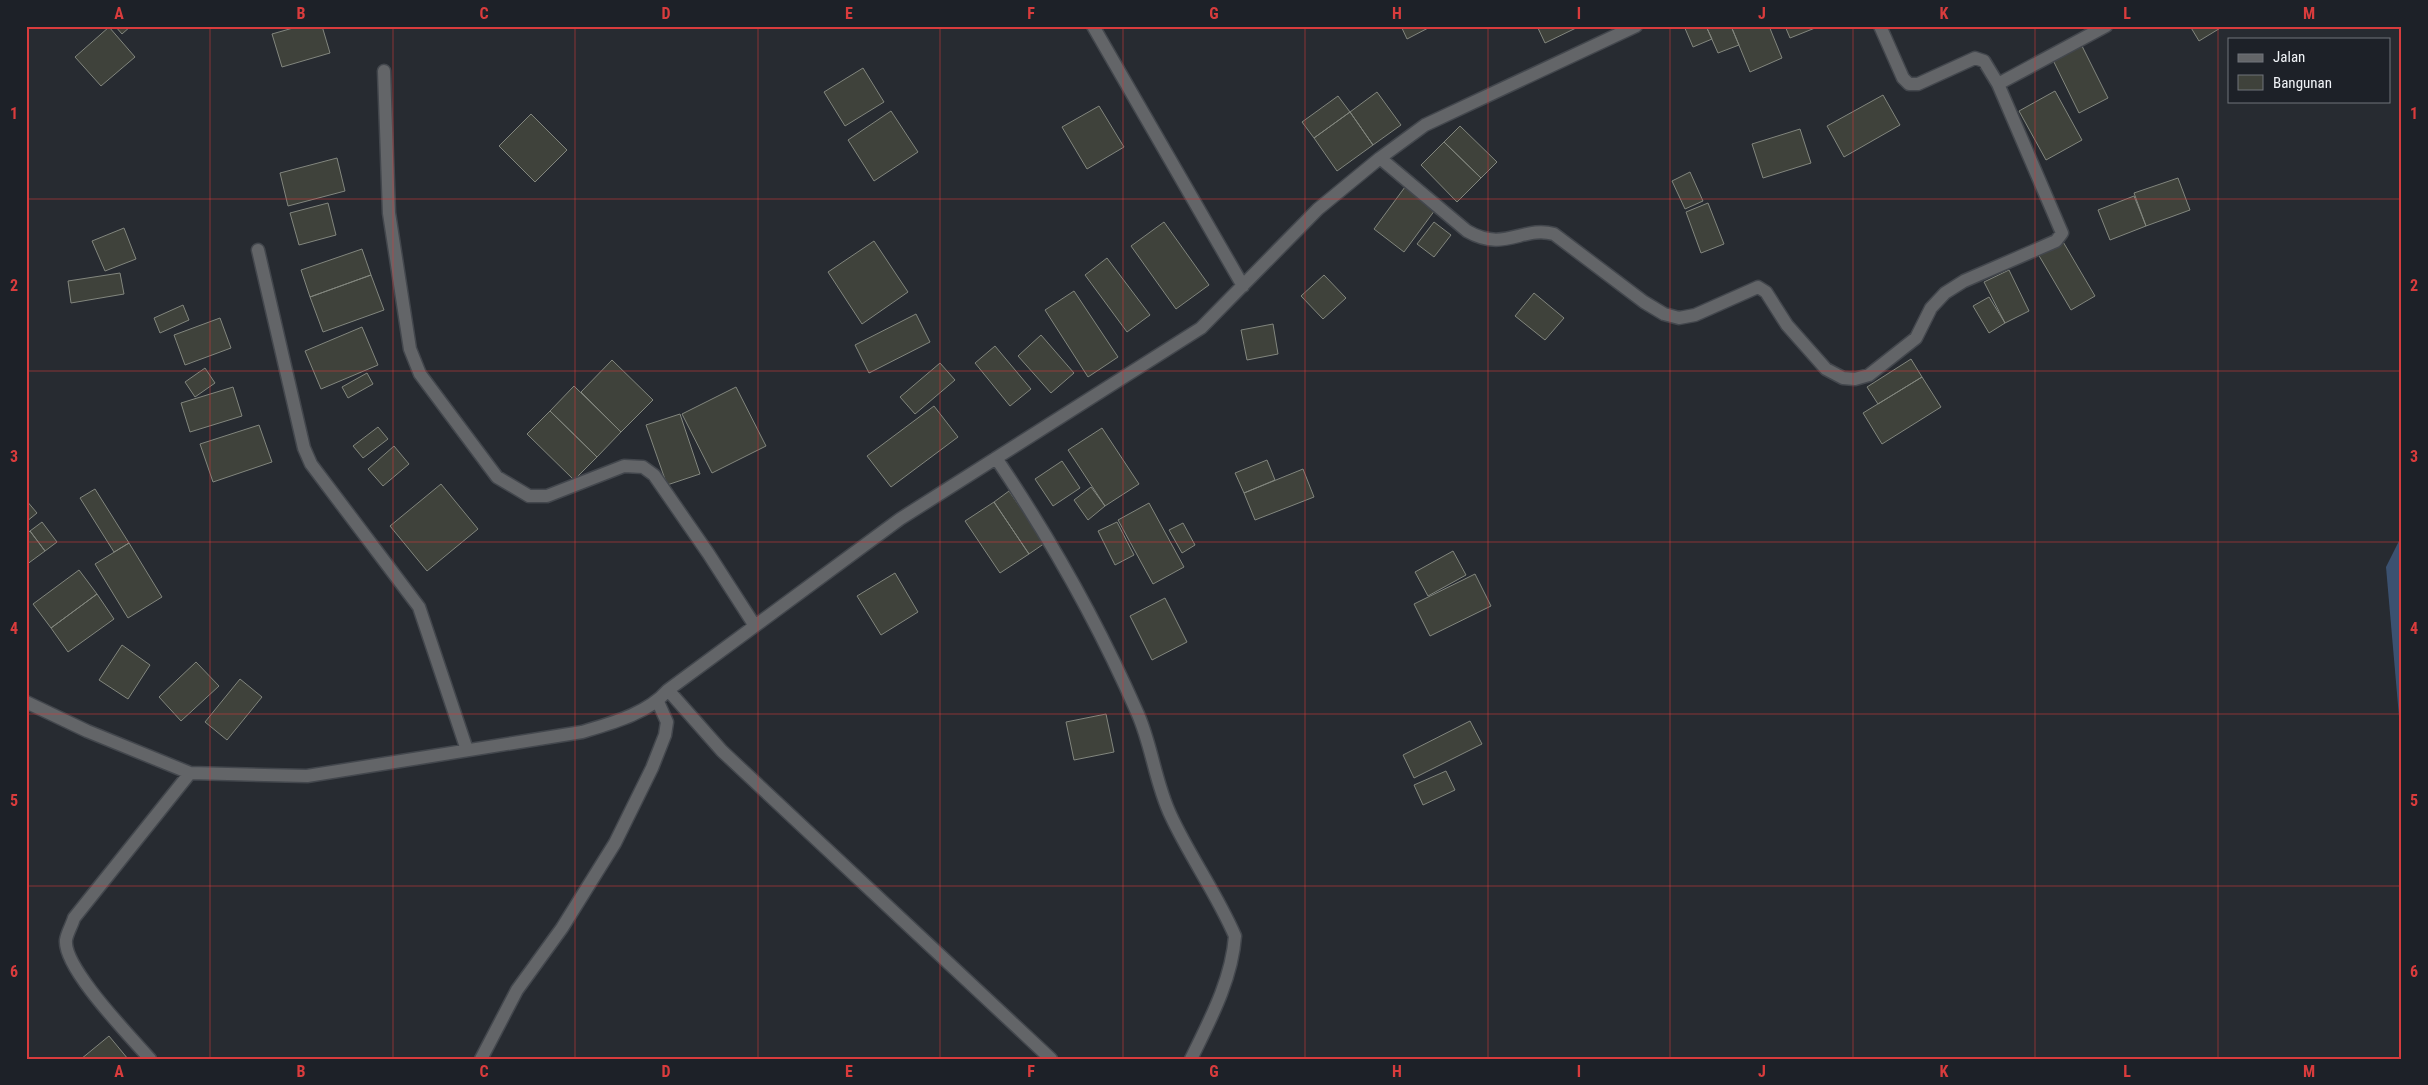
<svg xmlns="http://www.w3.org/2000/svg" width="2428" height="1085" font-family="'Roboto Condensed',sans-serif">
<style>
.forest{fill:#3b5170}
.building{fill:#3f423b;stroke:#82867e}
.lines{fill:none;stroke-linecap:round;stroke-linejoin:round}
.minor-casing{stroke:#43474d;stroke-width:15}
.minor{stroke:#636568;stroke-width:12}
.grid{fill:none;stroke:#d93c3d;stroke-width:1;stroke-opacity:0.55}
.neatline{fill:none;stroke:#d93c3d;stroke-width:2}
.grid-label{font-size:16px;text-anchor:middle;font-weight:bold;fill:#d93c3d}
</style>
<rect width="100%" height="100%" fill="#272b31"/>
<path class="forest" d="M2402,535V751L2386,567Z"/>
<path class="building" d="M115,26H131L122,34Z
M300,26H322L330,53L282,67L272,34Z
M1401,26H1432L1407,39Z
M1537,26H1575L1576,28L1545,43Z
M1684,26H1706L1712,39L1693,47Z
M1706,26H1731L1739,45L1718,53Z
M1731,26H1769L1782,58L1750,72Z
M1785,26H1820L1790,38Z
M2190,26H2222V27L2199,41Z
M109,27L135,57L101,86L75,57Z
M2080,42L2108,98L2079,113L2051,56Z
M863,68L884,102L845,126L824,92Z
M2055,91L2082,140L2046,160L2019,111Z
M1377,92L1401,125L1373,145L1350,112Z
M1883,95L1900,125L1844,157L1827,126Z
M1338,96L1350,112L1314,138L1302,122Z
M1099,106L1124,147L1087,169L1062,127Z
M891,111L918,152L874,181L848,140Z
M1350,112L1373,145L1337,171L1314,138Z
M531,114L567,150L535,182L499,146Z
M1460,126L1497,162L1481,178L1444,142Z
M1800,129L1811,163L1763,178L1752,144Z
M1444,142L1481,178L1457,202L1421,165Z
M337,158L345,191L288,206L280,173Z
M1690,172L1703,201L1685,209L1672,181Z
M2178,178L2190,210L2146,226L2134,193Z
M1405,187L1435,210L1404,252L1374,229Z
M2134,196L2146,226L2110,240L2098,210Z
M328,203L336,235L299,245L290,213Z
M1708,203L1724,244L1701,253L1686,212Z
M1164,222L1209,285L1176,309L1131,246Z
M1434,222L1451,235L1434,257L1417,244Z
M124,228L136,259L105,271L92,241Z
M2062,240L2095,296L2071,310L2038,254Z
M874,241L908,292L862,324L828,272Z
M362,249L371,275L310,297L301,270Z
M1107,258L1150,315L1127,332L1085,275Z
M2009,270L2029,311L2005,323L1984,282Z
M120,273L124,294L71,303L68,281Z
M371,275L384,310L323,332L310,297Z
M1324,275L1346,298L1323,319L1301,296Z
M1074,291L1118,357L1088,377L1045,310Z
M1534,293L1564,318L1545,340L1515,316Z
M1989,297L2005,323L1989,333L1973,306Z
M183,305L189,320L160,333L154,318Z
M916,314L930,342L869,373L855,345Z
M220,318L231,348L185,365L174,335Z
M1273,324L1278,354L1247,360L1241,330Z
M362,327L378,365L321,389L305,351Z
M1041,335L1074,373L1051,393L1018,356Z
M995,346L1031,389L1010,406L975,363Z
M1911,359L1922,377L1878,404L1867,387Z
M612,360L653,400L621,432L581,392Z
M940,363L955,380L915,414L900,397Z
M205,368L215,383L195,397L185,382Z
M367,373L373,384L348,398L342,387Z
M1922,377L1941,407L1882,444L1863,413Z
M574,386L621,432L597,457L550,411Z
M233,387L242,416L190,432L181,403Z
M736,387L766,446L712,473L682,414Z
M934,406L958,437L891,487L867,456Z
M550,411L597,457L574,480L527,434Z
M680,414L700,474L667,485L646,425Z
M259,425L272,462L213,482L200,444Z
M378,427L388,439L363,458L353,446Z
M1102,428L1139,484L1105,506L1068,450Z
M394,446L409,464L383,486L368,469Z
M1267,460L1275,480L1244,493L1235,473Z
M1062,461L1080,488L1053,506L1035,479Z
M1303,469L1314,497L1255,520L1244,493Z
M441,484L478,529L427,571L390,526Z
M1091,487L1105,506L1088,520L1074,500Z
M95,489L129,543L114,552L80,498Z
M1009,491L1045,543L1029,554L994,502Z
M26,500L37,513L26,522Z
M994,502L1029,554L1000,573L965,521Z
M1149,503L1184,567L1153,584L1118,520Z
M42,522L57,542L45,551L30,531Z
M1117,522L1134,555L1115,565L1098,531Z
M1183,523L1195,545L1182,553L1169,530Z
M30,531L45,551L26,565V534Z
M129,543L162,597L128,618L95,564Z
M1453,551L1466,575L1428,596L1415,572Z
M79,570L97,594L51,628L33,604Z
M895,573L918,612L881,635L857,596Z
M1475,574L1491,606L1430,636L1414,604Z
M97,594L114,619L68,652L51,628Z
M1165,598L1187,642L1152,660L1130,616Z
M122,645L150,665L128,699L99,680Z
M196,662L219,686L181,721L159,697Z
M240,679L262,697L227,740L205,722Z
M1106,714L1114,752L1074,760L1066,722Z
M1470,721L1482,744L1414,778L1403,755Z
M1446,771L1455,790L1423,805L1414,785Z
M109,1036L128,1059H81Z"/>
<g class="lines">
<g class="minor-casing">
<path id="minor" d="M1093,26L1243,286
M384,71L389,213L410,349L420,374L497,477L529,496H547L624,466L643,467L654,475L708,553L755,626
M1998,84L2106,26
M1380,158L1467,231C1505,253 1523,225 1554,234L1644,302L1664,314L1679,318L1695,315L1758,287L1766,292L1787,325L1826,369L1843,378L1855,379L1869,375L1916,338L1931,308L1945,293L1964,281L2056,241L2062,233L1998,84L1984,61L1975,58L1918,84H1909L1903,78L1880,26
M258,250L304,448L311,464L419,607L467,750
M996,458C1050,538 1098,623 1137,712C1152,745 1155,783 1171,816C1190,857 1217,894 1235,936C1232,979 1210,1020 1191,1059
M668,690L722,751L1051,1059
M26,702L87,731L190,773L307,776L582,732C612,723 647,714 668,690L900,519L1201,328L1318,209L1380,158L1425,125L1636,26
M150,1059C131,1037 63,968 66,940C67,933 72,925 74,918L190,773
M481,1059L517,990L562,928L615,843L652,768L665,735L667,722L658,702"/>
</g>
<use href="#minor" class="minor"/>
</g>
<path class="grid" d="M210,26V1059M393,26V1059M575,26V1059M758,26V1059M940,26V1059M1123,26V1059M1305,26V1059M1488,26V1059M1670,26V1059M1853,26V1059M2035,26V1059M2218,26V1059M26,199H2402M26,371H2402M26,542H2402M26,714H2402M26,886H2402"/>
<rect width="2428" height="1085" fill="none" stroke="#1d2128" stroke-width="55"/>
<rect x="2228" y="38" width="162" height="65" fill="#1d2128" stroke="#71757b"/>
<rect x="2238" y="54" width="25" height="8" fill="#636568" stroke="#71757b"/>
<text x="2273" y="62" font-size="15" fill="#f0f3f7">Jalan</text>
<rect x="2238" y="75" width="25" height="15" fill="#3f423b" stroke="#71757b"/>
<text x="2273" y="88" font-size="15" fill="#f0f3f7">Bangunan</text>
<rect x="28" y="28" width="2372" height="1030" class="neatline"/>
<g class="grid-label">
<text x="119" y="19">A</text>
<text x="301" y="19">B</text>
<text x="484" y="19">C</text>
<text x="666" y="19">D</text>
<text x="849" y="19">E</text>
<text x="1031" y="19">F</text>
<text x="1214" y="19">G</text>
<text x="1397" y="19">H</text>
<text x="1579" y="19">I</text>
<text x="1762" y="19">J</text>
<text x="1944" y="19">K</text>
<text x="2127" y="19">L</text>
<text x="2309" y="19">M</text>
<text x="14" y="119">1</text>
<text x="2414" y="119">1</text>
<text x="14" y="291">2</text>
<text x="2414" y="291">2</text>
<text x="14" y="462">3</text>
<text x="2414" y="462">3</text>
<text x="14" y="634">4</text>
<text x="2414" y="634">4</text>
<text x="14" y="806">5</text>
<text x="2414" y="806">5</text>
<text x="14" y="977">6</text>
<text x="2414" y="977">6</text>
<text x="119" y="1077">A</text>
<text x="301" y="1077">B</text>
<text x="484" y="1077">C</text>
<text x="666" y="1077">D</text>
<text x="849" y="1077">E</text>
<text x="1031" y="1077">F</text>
<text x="1214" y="1077">G</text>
<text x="1397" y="1077">H</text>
<text x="1579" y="1077">I</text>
<text x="1762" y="1077">J</text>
<text x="1944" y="1077">K</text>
<text x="2127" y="1077">L</text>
<text x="2309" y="1077">M</text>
</g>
</svg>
